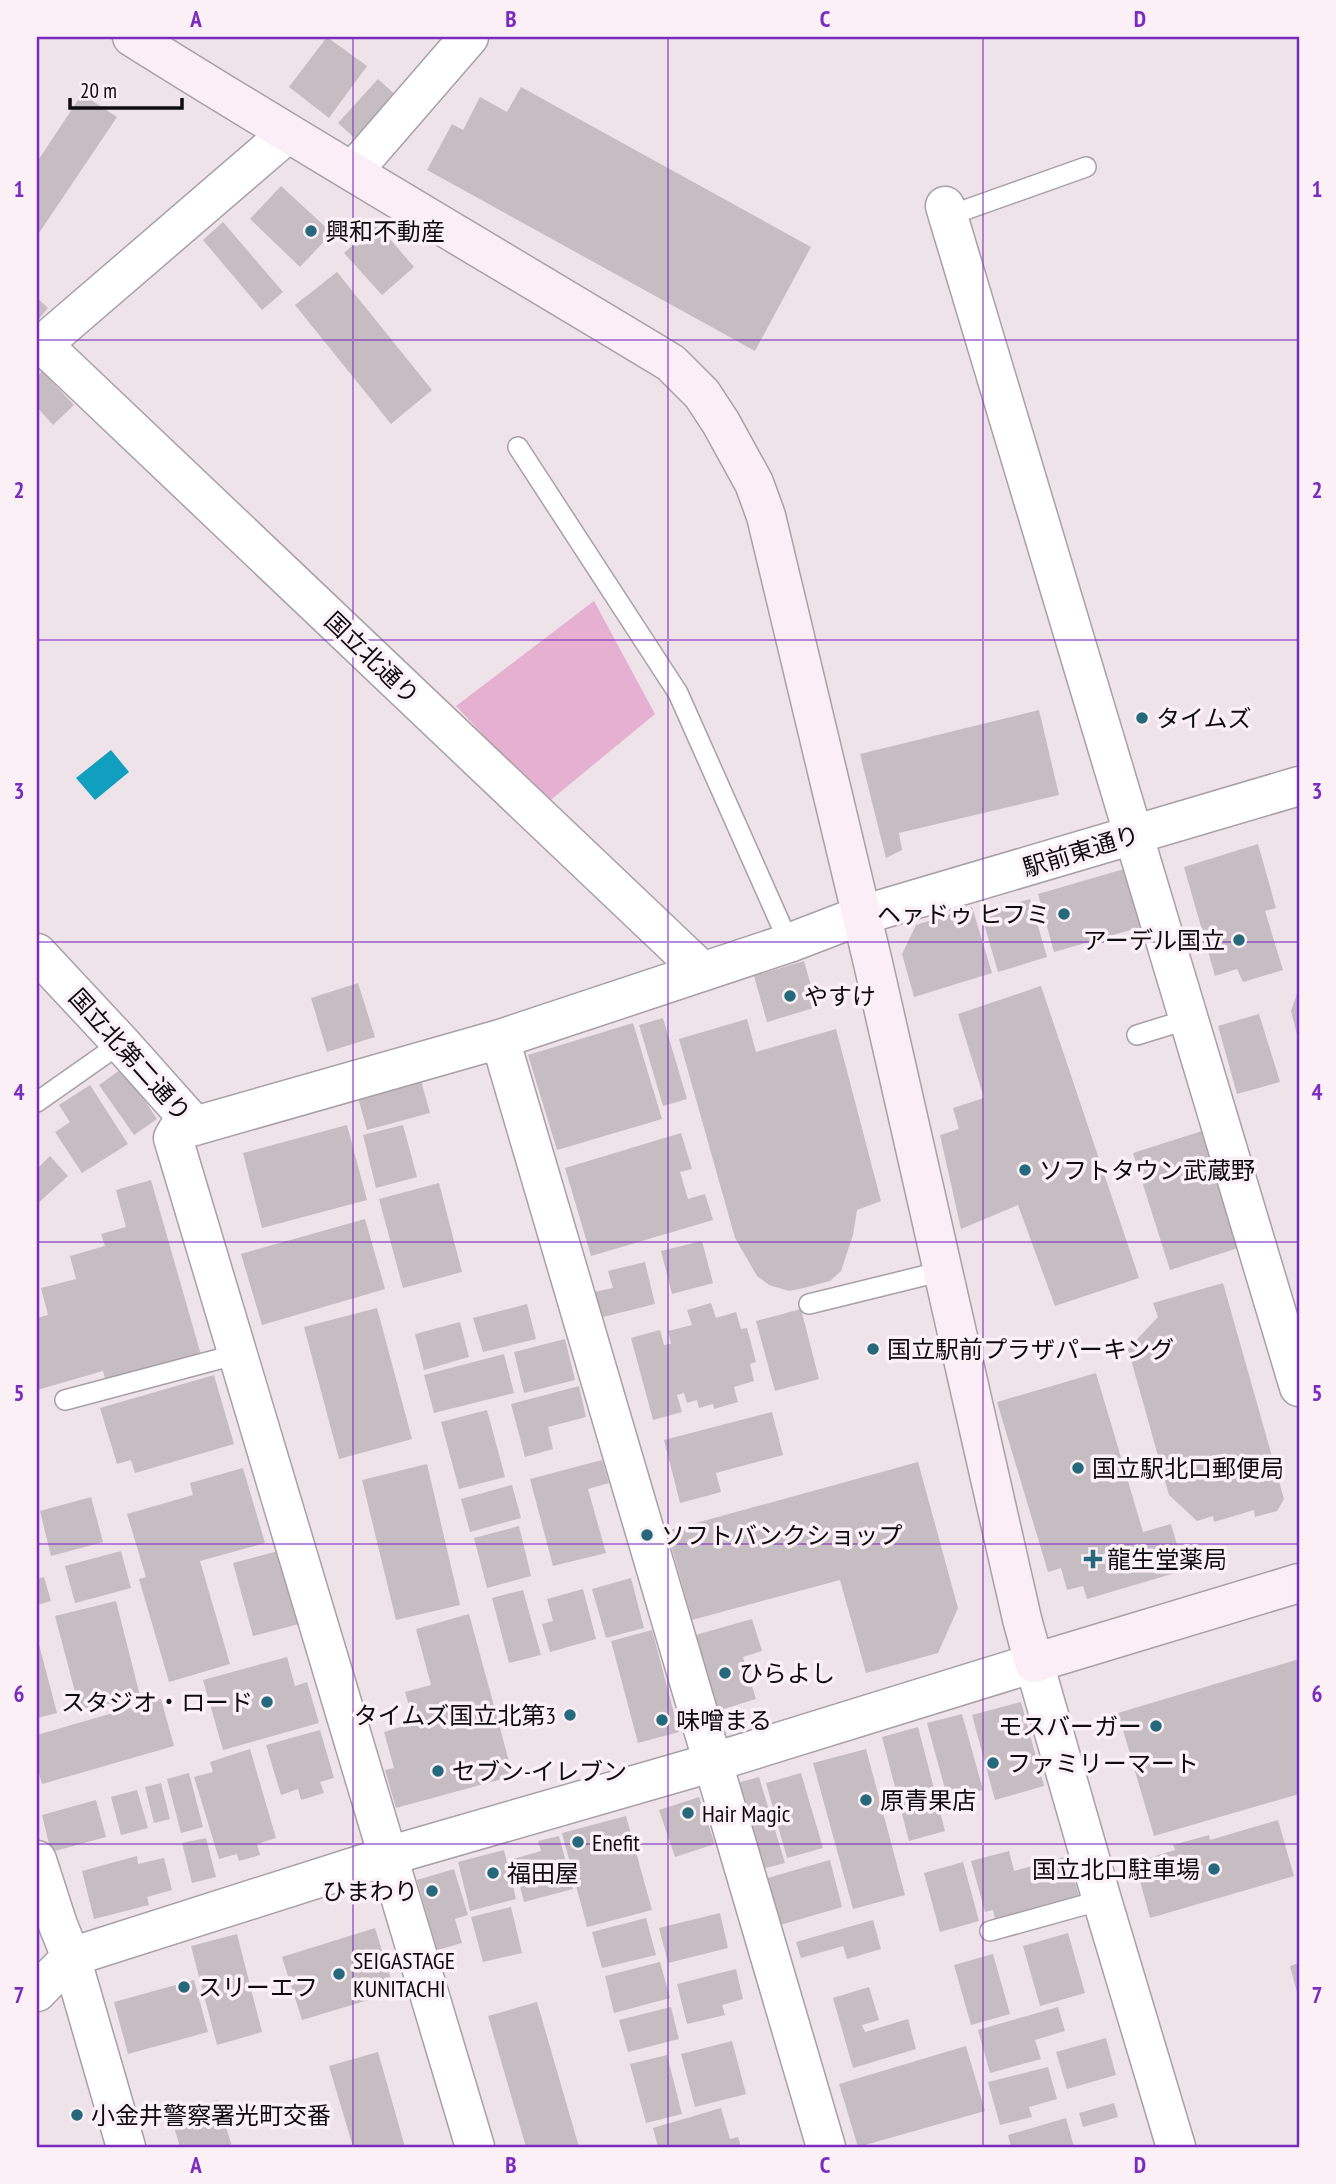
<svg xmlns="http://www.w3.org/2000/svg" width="1336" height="2184" font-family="'PT Sans Narrow','Noto Sans JP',sans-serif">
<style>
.green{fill:#e6b0d0}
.water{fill:#109fbf}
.building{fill:#c6bdc2}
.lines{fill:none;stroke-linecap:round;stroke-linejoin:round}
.service-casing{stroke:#a9a0a5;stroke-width:22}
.minor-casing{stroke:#a9a0a5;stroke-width:41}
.tertiary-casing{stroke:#a9a0a5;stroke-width:41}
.secondary-casing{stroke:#a9a0a5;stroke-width:41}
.service{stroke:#fff;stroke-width:19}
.minor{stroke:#fff;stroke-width:38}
.tertiary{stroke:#fff;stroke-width:38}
.secondary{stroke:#fbeef6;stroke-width:38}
.grid{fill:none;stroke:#7b2cbf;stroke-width:2;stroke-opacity:0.55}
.poi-dot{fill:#27697c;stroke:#faf0f5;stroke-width:2.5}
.labels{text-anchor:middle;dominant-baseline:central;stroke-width:7;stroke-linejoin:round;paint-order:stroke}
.poi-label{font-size:24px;fill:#0f0c0e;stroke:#faf0f5;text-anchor:start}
.street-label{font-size:24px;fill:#0f0c0e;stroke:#faf0f5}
.neatline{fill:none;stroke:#7b2cbf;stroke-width:2.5}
.grid-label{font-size:23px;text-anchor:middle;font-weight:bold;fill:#7b2cbf}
</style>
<rect width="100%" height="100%" fill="#ede3e8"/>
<path class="green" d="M594,601L655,714L547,803L456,706Z"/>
<path class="water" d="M111,750L129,772L95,800L76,778Z"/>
<path class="building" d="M327,37L367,66L329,118L289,87Z
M378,79L399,98L359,142L338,123Z
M521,87L811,247L755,351L427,170L452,124L463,130L480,97L507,112Z
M82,94L117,117L37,236V162Z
M281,186L332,233L300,267L250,219Z
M223,222L283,292L262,310L203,240Z
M377,224L414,267L382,295L344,253Z
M337,272L432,390L391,424L295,305Z
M37,298L48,308L37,321Z
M42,371L74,405L53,425L37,407V376Z
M1039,710L1059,795L899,833L902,850L886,858L860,754Z
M1258,844L1276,908L1265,911L1283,970L1243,982L1237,969L1215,976L1184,867Z
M1124,869L1141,927L1054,952L1038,894Z
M1030,899L1047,957L998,972L981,913Z
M972,907L992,973L914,997L902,954L916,925Z
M804,961L817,1007L767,1022L754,976Z
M358,983L375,1037L327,1052L311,998Z
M1041,986L1139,1278L1055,1306L1018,1205L961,1229L940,1135L959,1129L953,1108L984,1098L958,1014Z
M1299,988V1038H1298L1291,1011Z
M1259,1014L1280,1082L1237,1094L1218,1026Z
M663,1018L687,1099L663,1106L639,1025Z
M747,1019L756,1052L836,1029L881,1201L857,1210L853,1235L841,1271L830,1281L804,1288L789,1291L769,1285L757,1276L735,1238L679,1039Z
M633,1023L662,1119L557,1150L528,1055Z
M123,1068L157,1119L134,1135L99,1085Z
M420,1077L430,1113L367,1130L357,1094Z
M90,1085L128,1144L82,1173L55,1132L70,1122L59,1105Z
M347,1125L367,1200L262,1228L243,1153Z
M403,1125L417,1177L376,1188L363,1135Z
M1202,1131L1238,1248L1170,1270L1133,1153Z
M681,1133L692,1169L680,1172L688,1199L705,1194L713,1220L591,1256L565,1168Z
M50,1156L68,1176L37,1204V1169Z
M151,1180L201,1355L106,1382L103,1371L37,1390V1318L48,1315L41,1288L76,1279L70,1256L105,1246L101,1234L126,1227L116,1190Z
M439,1183L462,1272L403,1288L379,1199Z
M365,1219L385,1289L262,1325L241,1254Z
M702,1241L713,1283L672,1294L661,1251Z
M645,1262L655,1304L595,1319L589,1293L613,1288L608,1271Z
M1223,1283L1284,1499L1277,1511L1255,1517L1254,1510L1214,1522L1213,1516L1197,1521L1169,1495L1128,1349L1158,1317L1153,1303Z
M711,1303L716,1318L736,1312L741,1329L747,1328L756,1362L750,1364L754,1381L734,1387L738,1402L714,1409L713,1404L699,1408L697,1400L687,1403L684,1393L677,1395L682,1412L653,1420L631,1338L660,1330L664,1345L671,1344L668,1331L692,1325L687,1310Z
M527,1304L536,1339L483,1352L473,1318Z
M377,1308L412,1439L339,1459L304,1327Z
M801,1309L819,1379L775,1391L756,1321Z
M460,1322L469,1357L424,1370L415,1334Z
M565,1339L575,1380L524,1393L514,1352Z
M504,1354L514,1393L434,1413L424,1375Z
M1096,1373L1143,1532L1171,1524L1180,1555L1171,1558L1175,1573L1087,1599L1083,1586L1067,1590L1061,1568L1048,1572L997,1402Z
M214,1375L234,1444L135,1473L131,1460L117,1464L100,1408Z
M579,1386L586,1417L548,1427L553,1449L525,1457L511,1404Z
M487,1410L505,1477L459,1489L441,1422Z
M772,1412L783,1455L716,1473L721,1492L680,1503L664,1440Z
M602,1460L609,1483L588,1489L606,1553L553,1566L530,1479Z
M918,1462L958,1608L938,1653L866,1673L840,1580L692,1620L667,1531Z
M427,1464L460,1605L396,1620L362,1480Z
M243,1468L265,1543L200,1561L230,1664L169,1682L139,1579L146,1577L127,1514L193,1495L190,1483Z
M512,1485L521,1518L470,1532L461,1499Z
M91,1497L103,1542L51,1556L40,1511Z
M519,1526L531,1576L487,1588L474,1538Z
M282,1550L303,1623L253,1636L233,1563Z
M121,1551L131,1588L75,1603L65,1566Z
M44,1577L51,1601L37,1605V1579Z
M631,1578L644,1628L606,1638L592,1589Z
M583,1589L596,1639L550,1652L542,1624L553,1621L547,1599Z
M523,1590L541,1655L509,1663L492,1598Z
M116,1601L140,1696L80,1711L55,1616Z
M469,1614L513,1776L396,1808L385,1770L394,1768L384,1732L414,1723L405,1692L431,1685L416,1629Z
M752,1619L762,1651L743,1657L756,1699L714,1712L692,1636Z
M652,1630L679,1732L638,1743L611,1641Z
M37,1637L57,1713L37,1718Z
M287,1657L295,1686L307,1682L319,1723L223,1750L203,1680Z
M1299,1659V1794L1154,1836L1118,1713Z
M161,1699L174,1746L42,1784L37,1767V1735Z
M1021,1702L1044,1786L995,1800L972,1715Z
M962,1714L983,1790L948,1800L927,1723Z
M918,1727L945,1831L909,1841L882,1737Z
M320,1730L334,1778L320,1782L324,1793L301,1800L298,1789L281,1795L266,1745Z
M250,1749L276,1838L257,1844L260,1855L239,1861L237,1854L219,1859L194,1777L213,1772L210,1762Z
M866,1749L905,1895L853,1909L813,1763Z
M189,1773L203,1827L181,1833L167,1779Z
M801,1773L823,1848L787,1858L766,1783Z
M759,1777L785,1863L758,1870L733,1784Z
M161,1783L170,1819L154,1823L145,1787Z
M137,1790L148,1828L121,1835L111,1797Z
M699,1797L715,1844L675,1857L659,1810Z
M96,1800L106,1837L51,1852L42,1815Z
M626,1816L652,1910L587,1927L562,1833Z
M1278,1820L1294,1876L1150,1918L1135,1862L1175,1850L1173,1845L1209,1835L1210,1840Z
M559,1836L573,1889L524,1902L513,1859L541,1851L538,1841Z
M206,1838L216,1877L192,1883L182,1843Z
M504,1850L516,1899L470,1911L458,1862Z
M1009,1851L1014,1871L1068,1856L1079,1896L995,1919L993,1910L985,1912L971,1861Z
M137,1856L138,1864L164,1858L172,1890L147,1897L149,1905L94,1919L82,1871Z
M830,1860L842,1907L777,1926L764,1879Z
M963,1862L979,1921L940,1932L924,1873Z
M454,1869L468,1915L455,1919L462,1943L437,1950L417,1880Z
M511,1907L522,1953L483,1962L471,1917Z
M720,1913L728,1948L668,1963L659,1928Z
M646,1918L656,1955L602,1968L592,1932Z
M873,1920L881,1949L847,1959L843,1946L801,1958L796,1942Z
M375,1928L395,1992L302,2020L282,1957Z
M1068,1933L1085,1993L1040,2006L1023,1946Z
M237,1934L262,2032L217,2045L191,1946Z
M993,1954L1010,2014L971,2025L954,1965Z
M660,1962L670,1998L614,2013L605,1976Z
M1299,1963V1996H1298L1290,1966Z
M736,1969L743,1999L722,2005L725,2015L687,2024L677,1984Z
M194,1980L208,2032L128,2054L114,2002Z
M869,1987L879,2020L862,2025L865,2032L908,2019L916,2049L853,2068L833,1998Z
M537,2002L579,2147H526L488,2016Z
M671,2007L679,2039L628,2052L619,2020Z
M1058,2007L1065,2031L1035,2040L1041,2059L990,2073L978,2030Z
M1106,2038L1116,2075L1067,2089L1056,2052Z
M732,2041L746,2094L695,2107L681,2054Z
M966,2046L985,2111L858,2147L839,2084Z
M378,2052L405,2147H353L329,2066Z
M667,2055L682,2114L646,2123L630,2064Z
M1048,2067L1057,2099L1029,2107L1032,2117L1000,2125L988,2082Z
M218,2100L232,2147H180L170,2114Z
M1114,2103L1118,2117L1083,2127L1079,2113Z
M721,2108L730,2139L738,2137L741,2147H658L653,2128Z
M1066,2118L1074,2147H1011L1008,2135Z"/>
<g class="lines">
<g class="service-casing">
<path id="service" d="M948,216L1086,167
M518,447L678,693L789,943
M1137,1035L1189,1019
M37,1102L121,1043
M809,1304L943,1271
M65,1400L238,1354
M990,1931L1102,1900"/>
</g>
<g class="minor-casing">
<path id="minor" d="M353,171L469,37
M945,206L1299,1387
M42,344L702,971
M37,349L287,134
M37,953L121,1043L195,1126
M500,1039L826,2147
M1034,1663L1102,1900L1176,2147
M37,1860L58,1925L71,1957L126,2147
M475,2147L173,1138L177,1131L500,1039L789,943L862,915L1299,786"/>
</g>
<g class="tertiary-casing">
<path id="tertiary" d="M37,1992L71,1957L388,1856L714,1762L1034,1663"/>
</g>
<g class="secondary-casing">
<path id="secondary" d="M132,37C310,149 491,254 671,363L702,394L721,423L754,483L766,516L873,963L1022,1619L1034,1663L1299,1583"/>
</g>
<use href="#service" class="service"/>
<use href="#minor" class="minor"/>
<use href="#tertiary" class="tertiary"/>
<use href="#secondary" class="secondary"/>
</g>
<path class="grid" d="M353,37V2147M668,37V2147M983,37V2147M37,340H1299M37,640H1299M37,942H1299M37,1242H1299M37,1544H1299M37,1844H1299"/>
<g class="poi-dot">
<circle cx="311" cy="231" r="7"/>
<circle cx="1142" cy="718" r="7"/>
<circle cx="1064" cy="914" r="7"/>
<circle cx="1239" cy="940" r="7"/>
<circle cx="790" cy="996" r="7"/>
<circle cx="1025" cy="1170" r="7"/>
<circle cx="873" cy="1349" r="7"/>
<circle cx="1078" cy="1468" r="7"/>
<circle cx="647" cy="1535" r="7"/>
<path d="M1089.5 1548.5h7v7h7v7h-7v7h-7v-7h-7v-7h7z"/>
<circle cx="725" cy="1673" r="7"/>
<circle cx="267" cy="1702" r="7"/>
<circle cx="570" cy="1715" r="7"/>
<circle cx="662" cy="1720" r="7"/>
<circle cx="1156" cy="1726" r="7"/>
<circle cx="993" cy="1763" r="7"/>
<circle cx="438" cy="1771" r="7"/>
<circle cx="866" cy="1800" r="7"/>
<circle cx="688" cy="1813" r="7"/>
<circle cx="578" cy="1842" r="7"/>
<circle cx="1214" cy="1869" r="7"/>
<circle cx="493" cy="1873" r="7"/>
<circle cx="432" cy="1891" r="7"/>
<circle cx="339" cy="1974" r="7"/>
<circle cx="184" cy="1987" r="7"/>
<circle cx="77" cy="2115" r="7"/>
</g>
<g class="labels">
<g class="poi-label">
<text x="325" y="231">興和不動産</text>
<text x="1156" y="718">タイムズ</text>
<text x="1050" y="914" text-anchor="end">ヘァドゥ ヒフミ</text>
<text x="1225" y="940" text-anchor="end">アーデル国立</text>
<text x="804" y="996">やすけ</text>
<text x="1039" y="1170">ソフトタウン武蔵野</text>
<text x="887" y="1349">国立駅前プラザパーキング</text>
<text x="1092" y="1468">国立駅北口郵便局</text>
<text x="661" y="1535">ソフトバンクショップ</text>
<text x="1107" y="1559">龍生堂薬局</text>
<text x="739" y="1673">ひらよし</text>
<text x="253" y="1702" text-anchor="end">スタジオ・ロード</text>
<text x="556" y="1715" text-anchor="end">タイムズ国立北第3</text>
<text x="676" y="1720">味噌まる</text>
<text x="1142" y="1726" text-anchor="end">モスバーガー</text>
<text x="1007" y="1763">ファミリーマート</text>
<text x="452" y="1771">セブン-イレブン</text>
<text x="880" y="1800">原青果店</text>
<text x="702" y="1813">Hair Magic</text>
<text x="592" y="1842">Enefit</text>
<text x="1200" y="1869" text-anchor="end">国立北口駐車場</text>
<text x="507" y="1873">福田屋</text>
<text x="418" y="1891" text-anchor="end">ひまわり</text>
<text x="353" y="1960">SEIGASTAGE<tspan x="353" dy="28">KUNITACHI</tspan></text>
<text x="198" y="1987">スリーエフ</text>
<text x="91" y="2115">小金井警察署光町交番</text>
</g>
<g class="street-label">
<text transform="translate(372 658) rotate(44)">国立北通り</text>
<text transform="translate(1081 851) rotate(-17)">駅前東通り</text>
<text transform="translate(130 1055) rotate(48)">国立北第二通り</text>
</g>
</g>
<rect width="1336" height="2184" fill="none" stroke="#faf0f5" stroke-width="77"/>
<path d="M70 98v10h112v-10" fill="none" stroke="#0f0c0e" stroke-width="3.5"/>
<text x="80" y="98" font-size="21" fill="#0f0c0e" stroke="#faf0f5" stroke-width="5" paint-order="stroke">20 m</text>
<rect x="38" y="38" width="1260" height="2108" class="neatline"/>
<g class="grid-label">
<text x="196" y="27">A</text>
<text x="511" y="27">B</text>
<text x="825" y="27">C</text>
<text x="1140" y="27">D</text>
<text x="19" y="197">1</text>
<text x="1317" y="197">1</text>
<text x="19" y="498">2</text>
<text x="1317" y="498">2</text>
<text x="19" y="799">3</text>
<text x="1317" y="799">3</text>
<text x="19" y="1100">4</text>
<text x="1317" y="1100">4</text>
<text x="19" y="1401">5</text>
<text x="1317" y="1401">5</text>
<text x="19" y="1702">6</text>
<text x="1317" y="1702">6</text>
<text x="19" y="2003">7</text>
<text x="1317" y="2003">7</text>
<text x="196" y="2173">A</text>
<text x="511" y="2173">B</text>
<text x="825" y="2173">C</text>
<text x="1140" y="2173">D</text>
</g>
</svg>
